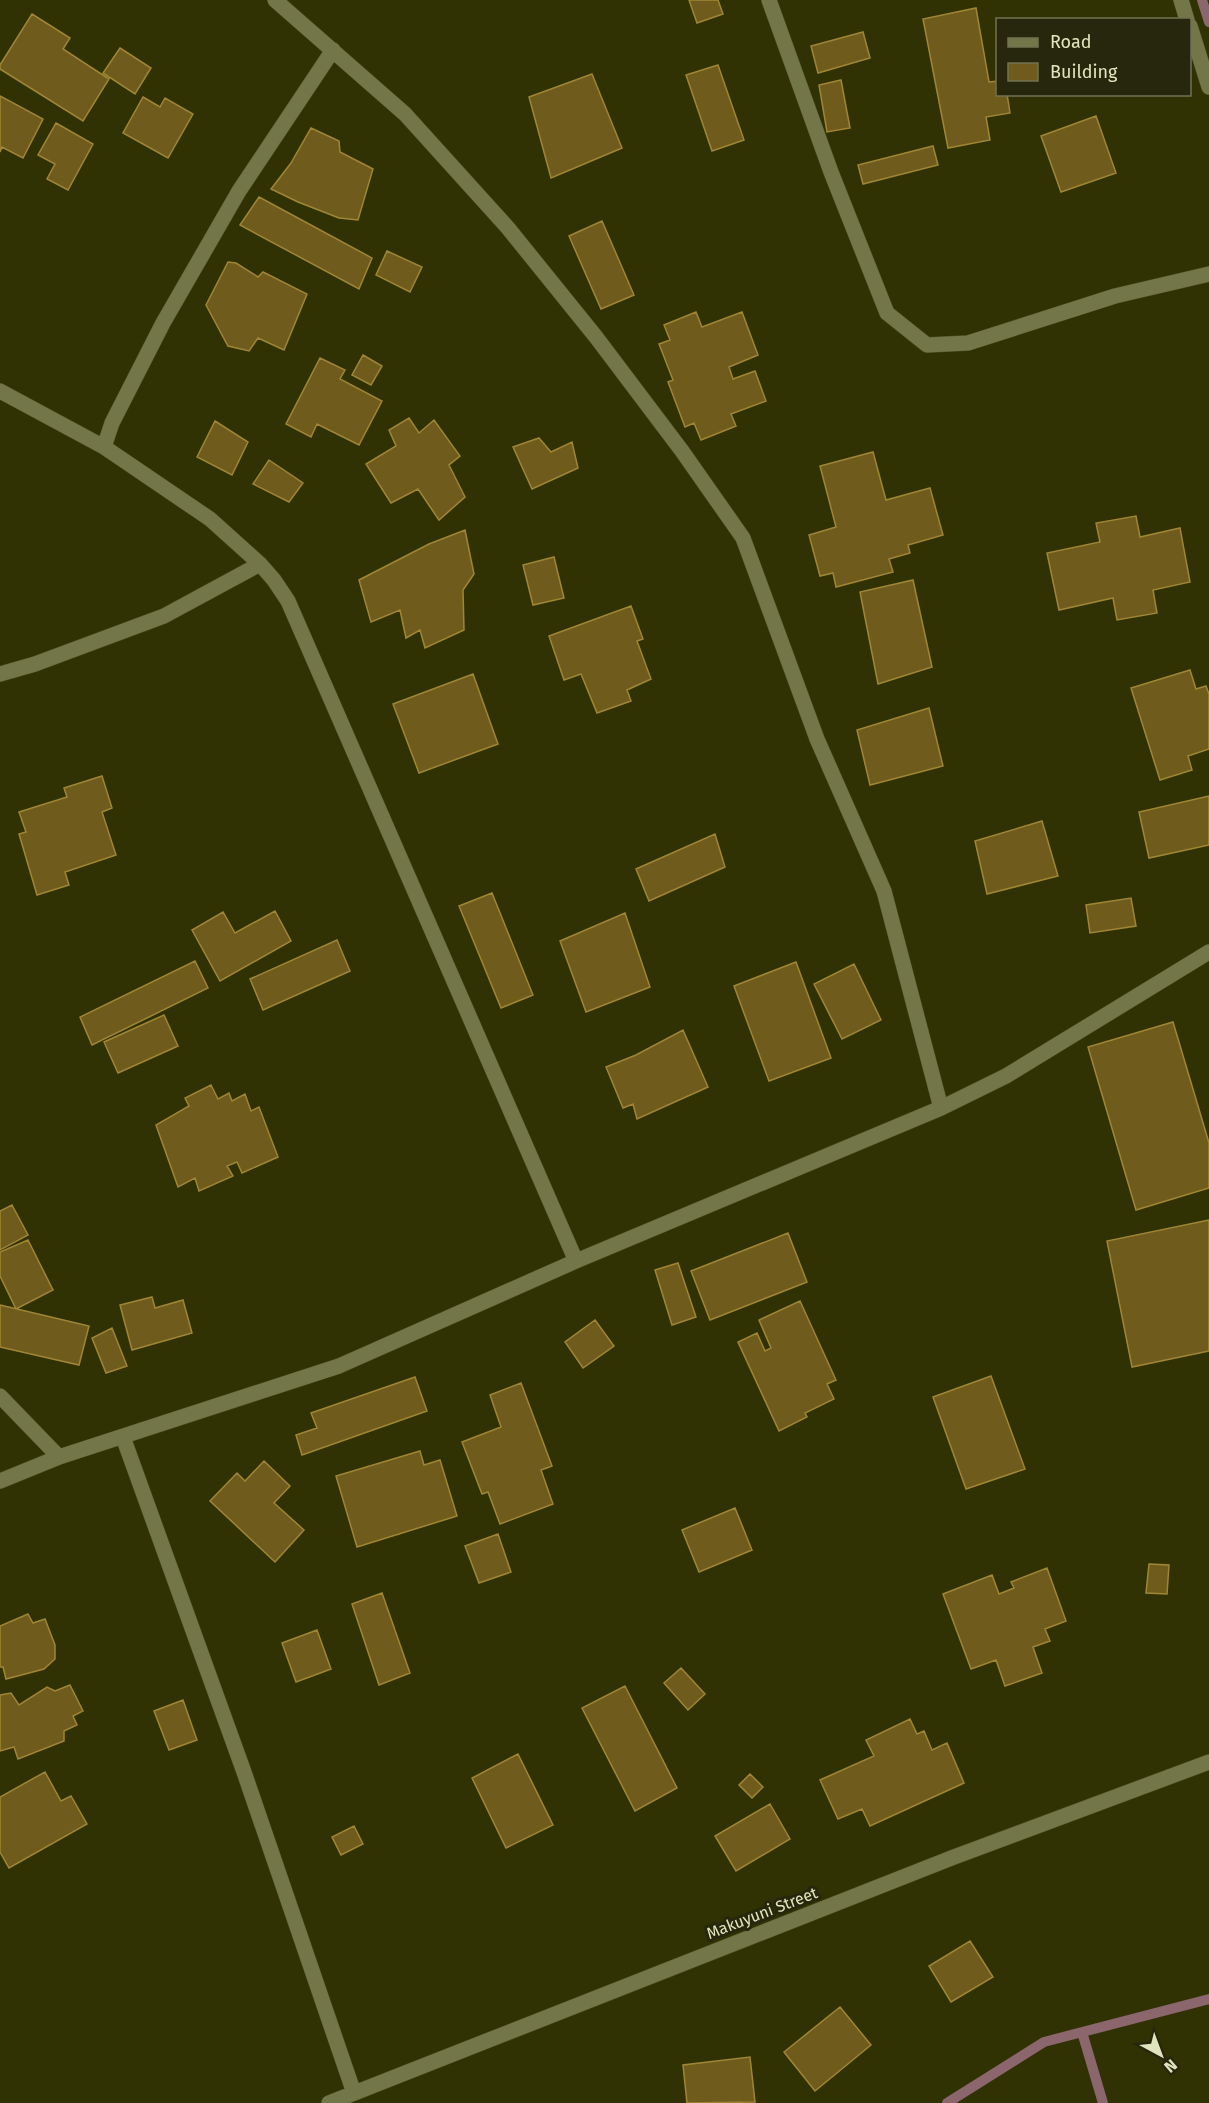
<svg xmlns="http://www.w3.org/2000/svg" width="1209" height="2103" font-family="'Fira Sans',sans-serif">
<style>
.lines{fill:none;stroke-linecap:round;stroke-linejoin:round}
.stream{stroke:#8b666c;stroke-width:10}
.building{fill:#6f5c1d;stroke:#a08634;stroke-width:1.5}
.minor-casing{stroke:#4c4f22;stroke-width:16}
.minor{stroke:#737649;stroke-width:15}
.labels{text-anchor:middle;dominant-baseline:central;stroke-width:6;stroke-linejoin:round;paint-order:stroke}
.street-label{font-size:16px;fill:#e1e5bd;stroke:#26270d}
</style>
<rect width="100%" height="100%" fill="#303204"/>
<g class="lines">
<path class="stream" d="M1202,0L1209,22
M1082,2032L1103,2103
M947,2103L1044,2042L1209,1999"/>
</g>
<path class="building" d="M689,0H718L723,14L697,23Z
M976,8L989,82L998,81V94H1007L1010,113L986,117L990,140L948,148L923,19Z
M32,14L70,38L63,49L109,79L83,121L0,69V65Z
M863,32L870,58L818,73L811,46Z
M120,48L151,68L135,94L103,73Z
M718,65L744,140L712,151L686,75Z
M592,74L622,148L551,178L529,97Z
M841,80L850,128L827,132L819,85Z
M0,96L43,119L23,158L2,147L0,152Z
M143,97L160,107L165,98L193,114L168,158L123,133Z
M1096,116L1116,173L1061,192L1041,136Z
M56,123L93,144L68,190L47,179L55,164L38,155Z
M311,128L339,141L340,152L373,169L358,220L339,218L298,202L271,189L291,163Z
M933,146L938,165L863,184L858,165Z
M259,197L372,258L359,289L240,225Z
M602,221L634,295L601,309L569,236Z
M387,251L422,267L410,292L376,275Z
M228,262L236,263L258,277L263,272L307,294L284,350L258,338L249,351L228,346L206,305Z
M696,312L702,327L742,312L758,355L729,367L733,379L755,371L766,401L731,414L736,426L701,440L694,423L685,427L668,382L673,380L659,344L670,340L664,325Z
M363,355L382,366L371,385L352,375Z
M320,358L345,370L340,379L382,401L359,445L317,424L311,437L286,424Z
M409,418L419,433L434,420L460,456L449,465L465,497L439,520L418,489L391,503L366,464L396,446L389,430Z
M215,421L248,442L232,475L197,457Z
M539,438L551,452L572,442L578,468L532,489L513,447Z
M873,452L886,500L930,488L943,535L908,545L910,553L889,559L893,572L836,587L833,573L820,576L809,535L836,527L820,466Z
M269,460L303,483L289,502L253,484Z
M1136,516L1140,537L1180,528L1190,582L1153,590L1157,613L1117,620L1113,598L1059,610L1047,553L1100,542L1096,523Z
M465,530L474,574L463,590L464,630L425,648L420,630L406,638L400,610L371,622L359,580L429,544Z
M554,557L564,598L533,605L523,565Z
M913,580L932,667L878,684L860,592Z
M631,606L643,639L637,641L651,679L627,690L631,701L597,713L581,674L564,680L549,636Z
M1190,670L1196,689L1206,686L1209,694V749L1188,756L1192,770L1160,780L1131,688Z
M473,674L498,744L419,773L393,704Z
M929,708L943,766L870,785L857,730Z
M102,776L112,808L102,812L116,855L65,872L69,885L37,895L19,834L26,832L19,812L67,797L64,788Z
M1209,796V845L1149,858L1139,812Z
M1042,821L1058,876L987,894L975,841Z
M715,834L725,867L649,901L636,869Z
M492,893L533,995L501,1008L459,906Z
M1131,898L1136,926L1090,933L1086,905Z
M275,911L291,941L220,981L192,930L223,912L235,933Z
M625,913L650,987L586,1012L560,941Z
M337,940L350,971L263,1010L250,979Z
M195,961L208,988L92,1045L80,1017Z
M796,962L831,1058L769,1081L734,986Z
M854,964L881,1020L842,1039L814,984Z
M164,1015L178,1046L118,1073L104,1042Z
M1173,1022L1209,1143V1188L1136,1210L1088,1047Z
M683,1030L708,1087L637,1119L633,1104L623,1108L606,1067L636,1055Z
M211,1085L218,1099L229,1093L232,1101L245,1094L251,1111L259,1107L278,1157L242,1173L237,1162L227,1166L233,1176L199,1191L195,1178L178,1187L156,1125L189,1106L185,1098Z
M12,1205L28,1235L0,1250V1211Z
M1209,1220V1351L1132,1367L1107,1241Z
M788,1233L807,1282L710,1320L691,1271Z
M28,1240L53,1290L16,1309L0,1276V1252Z
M678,1263L696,1317L672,1325L655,1270Z
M152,1297L155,1308L183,1300L192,1333L132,1350L120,1305Z
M800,1301L836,1380L827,1384L834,1399L805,1413L807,1417L779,1431L738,1342L757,1333L765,1351L771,1348L759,1320Z
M0,1305L89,1326L79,1365L0,1347Z
M595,1320L614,1346L583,1368L565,1342Z
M112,1328L127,1366L106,1373L92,1338Z
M991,1376L1025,1469L966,1489L933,1397Z
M415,1377L427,1411L302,1455L296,1435L317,1428L311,1413Z
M521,1383L552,1466L541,1470L553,1504L500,1524L488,1492L482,1494L462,1442L501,1427L490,1395Z
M420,1451L424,1465L440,1460L457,1516L357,1547L336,1476Z
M264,1461L290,1486L274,1503L304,1530L275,1562L210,1501L237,1473L245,1481Z
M735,1508L752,1550L699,1572L682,1530Z
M498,1534L511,1572L479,1583L465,1546Z
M1149,1564L1169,1565L1167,1594L1146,1593Z
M1047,1568L1066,1621L1045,1629L1050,1641L1033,1647L1042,1673L1005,1686L996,1660L971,1669L943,1594L992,1575L999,1594L1014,1588L1011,1582Z
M382,1593L410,1673L379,1685L352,1604Z
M28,1614L33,1623L45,1619L55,1645V1659L44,1669L6,1679L3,1667H0V1626Z
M317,1630L331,1669L296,1682L282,1643Z
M681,1668L705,1694L688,1710L664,1683Z
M70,1685L83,1711L73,1716L77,1725L64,1731V1741L18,1759L14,1747L0,1751V1695L11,1693L19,1705L47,1687L55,1691Z
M625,1686L677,1788L635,1811L582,1708Z
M183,1700L197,1740L169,1750L154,1711Z
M910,1719L917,1734L924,1731L932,1750L947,1743L964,1783L870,1826L862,1809L838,1819L820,1780L874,1756L866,1740Z
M518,1754L553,1825L506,1848L472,1778Z
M45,1772L61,1801L71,1796L87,1824L9,1868L0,1852V1797Z
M750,1774L763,1787L752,1798L739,1785Z
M770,1804L790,1839L736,1871L715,1836Z
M354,1826L363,1844L341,1855L332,1837Z
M970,1941L993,1977L951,2002L929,1966Z
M840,2007L871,2045L815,2091L784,2052Z
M750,2057L755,2102L687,2103L683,2065Z"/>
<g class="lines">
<g class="minor-casing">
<path id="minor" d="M275,0L405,114L508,228L596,337L682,451L743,538L817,739L884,891L941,1108
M769,0L831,172L887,313L927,345L968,343L1115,296L1209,274
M1181,0L1187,20
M1190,26L1209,87
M0,391L104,447L210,519L260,564L274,580L288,601L576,1261
M104,447L112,423L163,323L239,191L333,50
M0,674L35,664L164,616L260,564
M0,1396L59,1457
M123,1437L244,1772L354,2093
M0,1481L59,1457L339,1366L576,1261L941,1108L1006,1076L1209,952
M329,2103L954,1857L1209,1762"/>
</g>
<use href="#minor" class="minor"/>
</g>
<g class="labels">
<g class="street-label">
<text transform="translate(762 1913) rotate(-21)">Makuyuni Street</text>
</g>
</g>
<rect x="996" y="18" width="195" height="78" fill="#26270d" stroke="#717353" stroke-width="1.5"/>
<rect x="1008" y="38" width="30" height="9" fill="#737649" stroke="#717353" stroke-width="1.5"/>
<text x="1050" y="48" font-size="18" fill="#e1e5bd">Road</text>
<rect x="1008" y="63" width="30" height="18" fill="#6f5c1d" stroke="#717353" stroke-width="1.5"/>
<text x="1050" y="78" font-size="18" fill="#e1e5bd">Building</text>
<g transform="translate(1161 2055) rotate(139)" stroke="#26270d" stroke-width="4.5" paint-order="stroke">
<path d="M0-4.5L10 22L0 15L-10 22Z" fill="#e1e5bd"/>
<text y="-9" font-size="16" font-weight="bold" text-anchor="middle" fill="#e1e5bd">N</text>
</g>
</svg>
